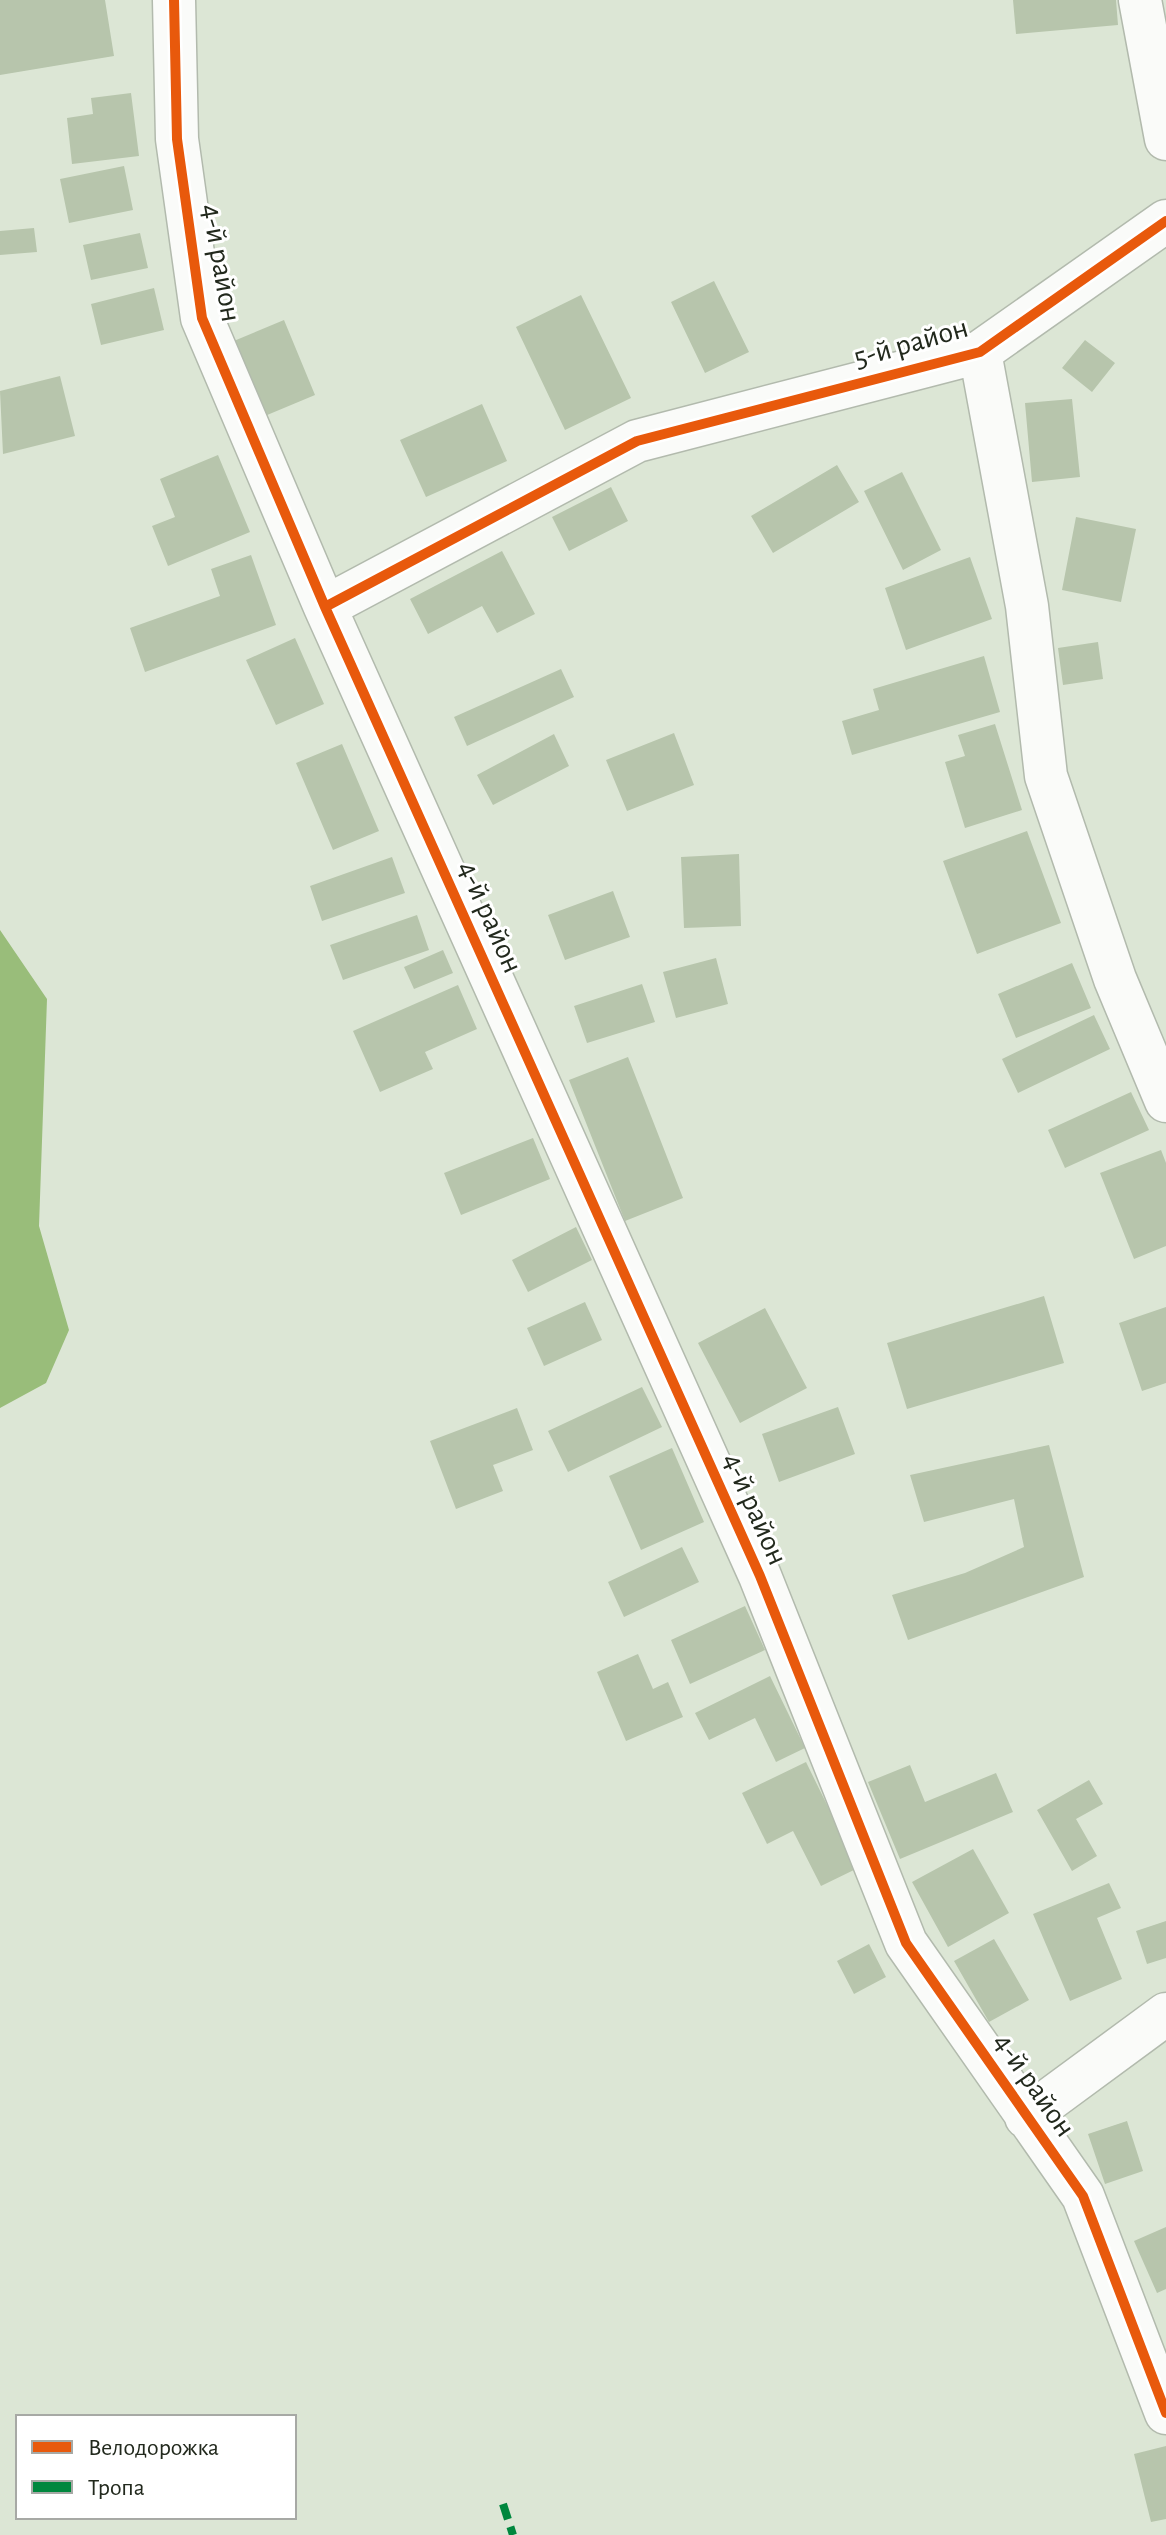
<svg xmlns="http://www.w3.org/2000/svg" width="1166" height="2535" font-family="'Alegreya Sans',sans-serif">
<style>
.water{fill:#99bd7a}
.building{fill:#b7c5ac}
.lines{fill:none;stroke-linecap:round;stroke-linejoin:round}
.street-casing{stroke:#b2baad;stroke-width:45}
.street{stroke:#fafbf9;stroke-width:42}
.quiet{stroke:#00873e;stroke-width:8;stroke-dasharray:16 8;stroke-linecap:butt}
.cycleway-casing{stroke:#fff;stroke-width:15}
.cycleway{stroke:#e8590c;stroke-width:10}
.labels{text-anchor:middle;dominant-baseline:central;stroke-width:6;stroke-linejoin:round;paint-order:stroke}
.street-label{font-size:30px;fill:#22291d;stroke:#fff}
</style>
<rect width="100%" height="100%" fill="#dce6d5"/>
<path class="water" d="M0,930L47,999L39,1226L69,1330L46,1383L0,1408Z"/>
<path class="building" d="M0,0H105L114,56L0,75Z
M1013,0H1116L1118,25L1016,34Z
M131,93L139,156L72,164L67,118L93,114L91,98Z
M124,166L133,210L69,223L60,179Z
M34,228L37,252L0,255V231Z
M140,233L148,268L91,280L83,245Z
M714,281L749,352L705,373L671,302Z
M154,288L164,330L101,345L91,304Z
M581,295L631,398L565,430L516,327Z
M284,320L315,395L260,418L229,343Z
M1085,340L1115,363L1092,392L1062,368Z
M60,376L75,436L3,454L0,391Z
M1072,399L1080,477L1032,482L1025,403Z
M482,404L507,461L426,497L400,440Z
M218,455L250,532L168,566L152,526L175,517L160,479Z
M837,465L859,502L773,553L751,516Z
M902,472L941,550L903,570L864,491Z
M611,487L628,521L569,551L552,517Z
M1076,517L1136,529L1121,602L1062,590Z
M502,551L535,614L497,633L482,606L428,634L410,599Z
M251,555L276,625L145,672L130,628L220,596L211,569Z
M970,557L992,619L906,650L885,588Z
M295,638L324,704L276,725L246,660Z
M1098,642L1103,679L1063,685L1058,648Z
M984,656L1000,712L852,755L842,721L879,710L873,689Z
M561,669L574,697L467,746L454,717Z
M995,724L1022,810L965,828L945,762L965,756L958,735Z
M674,733L694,785L627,811L606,760Z
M554,734L569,766L493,805L477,775Z
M342,744L379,831L333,850L296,763Z
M1027,831L1061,923L977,954L943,861Z
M739,854L741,926L684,928L681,857Z
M392,857L405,893L322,921L310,886Z
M613,891L630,937L565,960L548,915Z
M417,915L429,950L343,980L330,945Z
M443,950L453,973L414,989L404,967Z
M716,958L728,1004L676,1018L663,972Z
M1072,963L1091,1008L1016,1038L998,994Z
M642,984L655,1022L587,1043L574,1006Z
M458,985L477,1029L425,1052L433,1069L380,1092L353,1031Z
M1094,1015L1110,1049L1018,1093L1002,1059Z
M628,1057L683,1198L625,1221L569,1080Z
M1131,1092L1149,1130L1065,1168L1048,1130Z
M533,1138L550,1179L461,1215L444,1173Z
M1161,1150L1166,1163V1246L1134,1259L1100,1173Z
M576,1227L592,1260L528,1292L512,1260Z
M1044,1296L1064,1363L907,1409L887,1343Z
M585,1302L602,1340L544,1366L527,1328Z
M1166,1307V1383L1142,1391L1119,1323Z
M765,1308L807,1388L740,1423L698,1343Z
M642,1387L662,1427L568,1472L548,1431Z
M838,1407L855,1454L779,1482L762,1434Z
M517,1408L533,1450L493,1465L503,1491L456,1509L430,1441Z
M1049,1445L1084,1577L908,1640L892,1595L965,1573L1024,1547L1014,1499L924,1522L910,1475Z
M672,1448L704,1522L641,1550L609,1476Z
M682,1547L699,1582L624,1617L608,1582Z
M745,1606L765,1650L690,1684L671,1640Z
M638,1654L653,1689L668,1682L683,1717L626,1741L597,1672Z
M770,1676L805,1748L776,1762L755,1718L709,1740L695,1713Z
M806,1762L858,1868L821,1886L793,1831L767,1844L742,1793Z
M910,1765L925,1802L996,1773L1013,1812L900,1859L868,1782Z
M1089,1780L1103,1804L1076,1819L1097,1856L1072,1871L1037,1810Z
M973,1849L1009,1913L948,1947L912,1882Z
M1109,1883L1121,1908L1097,1918L1122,1979L1070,2001L1033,1914Z
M1166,1921V1958L1147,1964L1136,1931Z
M994,1939L1029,2000L989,2022L954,1961Z
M869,1944L886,1977L854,1994L837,1961Z
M1127,2121L1143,2171L1105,2184L1088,2134Z
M1166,2227V2289L1157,2293L1134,2241Z
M1166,2446V2519L1151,2522L1134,2454Z"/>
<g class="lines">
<g class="street-casing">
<path id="street" d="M174,0L177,139L202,318L325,607L760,1576L906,1943L1083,2196L1166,2413
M1140,0L1166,139
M980,352L1027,606L1046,776L1115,979L1166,1101
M325,607L637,441L980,352L1166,221
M1026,2117L1166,2014"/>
</g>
<use href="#street" class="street"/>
<path class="quiet" d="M503,2504L513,2535"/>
<g class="cycleway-casing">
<path id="cycleway" d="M174,0L177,139L202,318L325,607L760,1576L906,1943L1083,2196L1166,2413
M325,607L637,441L980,352L1166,221"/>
</g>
<use href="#cycleway" class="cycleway"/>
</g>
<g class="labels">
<g class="street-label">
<text transform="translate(221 263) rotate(80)">4-й район</text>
<text transform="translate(911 343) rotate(-16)">5-й район</text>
<text transform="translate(490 917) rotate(66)">4-й район</text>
<text transform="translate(755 1509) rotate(66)">4-й район</text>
<text transform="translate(1034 2085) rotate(55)">4-й район</text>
</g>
</g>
<rect x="16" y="2415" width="280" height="104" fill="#ffffff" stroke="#a7a9a5" stroke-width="2"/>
<rect x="32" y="2441" width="40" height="12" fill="#e8590c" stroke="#a7a9a5" stroke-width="2"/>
<text x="88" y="2455" font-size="24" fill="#22291d">Велодорожка</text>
<rect x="32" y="2481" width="40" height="12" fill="#00873e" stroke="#a7a9a5" stroke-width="2"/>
<text x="88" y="2495" font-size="24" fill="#22291d">Тропа</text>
</svg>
